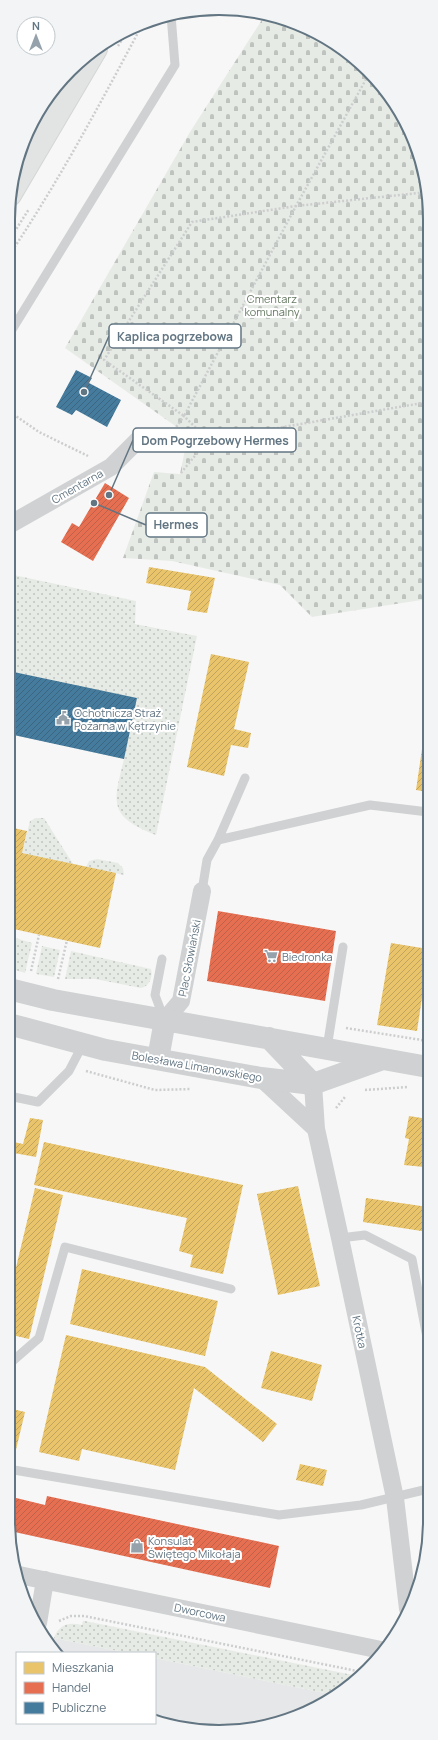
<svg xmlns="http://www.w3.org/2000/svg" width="438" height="1740" font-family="Manrope,sans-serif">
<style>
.built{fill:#e6e7e8}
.grass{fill:url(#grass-dots)}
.cemetery{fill:url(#cemetery-stones)}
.homes{fill:url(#homes-hatch)}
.shops{fill:url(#shops-hatch)}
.public{fill:url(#public-hatch)}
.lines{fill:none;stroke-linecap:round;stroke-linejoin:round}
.secondary-casing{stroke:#d4d5d6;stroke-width:24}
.path{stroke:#cccdce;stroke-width:2.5;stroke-dasharray:2 2;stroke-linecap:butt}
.service{stroke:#cfd1d2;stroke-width:9}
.minor{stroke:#cfd1d2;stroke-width:18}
.tertiary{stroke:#cfd1d2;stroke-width:22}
.secondary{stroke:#e2e3e3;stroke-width:22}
.rail{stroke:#c5c7c7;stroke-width:3;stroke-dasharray:6 3;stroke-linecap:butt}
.labels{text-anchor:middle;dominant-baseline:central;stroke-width:4;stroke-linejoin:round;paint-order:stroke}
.park-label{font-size:11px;fill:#667a62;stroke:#fff}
.street-label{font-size:11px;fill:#627582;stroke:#fff}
.poi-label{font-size:11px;fill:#627582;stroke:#fff;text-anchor:start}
.rim{fill:none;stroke:#627582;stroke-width:2}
.leader{fill:none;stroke:#627582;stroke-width:1.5}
.callout-dot{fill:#627582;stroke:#fff;stroke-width:1.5}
.callout{fill:#fff;stroke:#627582;stroke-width:1.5}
.callout-label{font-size:12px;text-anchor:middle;font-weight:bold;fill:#627582}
</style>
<defs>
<pattern id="grass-dots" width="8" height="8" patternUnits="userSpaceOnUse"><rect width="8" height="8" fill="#e7ebe5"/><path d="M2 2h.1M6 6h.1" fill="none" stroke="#bfc3bf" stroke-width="1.8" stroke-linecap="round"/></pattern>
<pattern id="cemetery-stones" width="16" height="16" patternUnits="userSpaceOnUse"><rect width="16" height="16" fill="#e7ebe5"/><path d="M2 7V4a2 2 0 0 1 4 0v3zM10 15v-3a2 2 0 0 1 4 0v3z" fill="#bfc3bf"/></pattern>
<pattern id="homes-hatch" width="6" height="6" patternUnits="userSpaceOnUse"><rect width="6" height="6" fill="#e9c46a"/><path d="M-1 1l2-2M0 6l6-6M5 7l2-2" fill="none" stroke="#c0a45d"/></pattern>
<pattern id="shops-hatch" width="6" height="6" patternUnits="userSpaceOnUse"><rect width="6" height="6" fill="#e76f51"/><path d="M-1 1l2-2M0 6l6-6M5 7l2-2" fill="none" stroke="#bf6049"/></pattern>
<pattern id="public-hatch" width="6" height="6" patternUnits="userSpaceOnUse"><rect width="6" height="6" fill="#457b9d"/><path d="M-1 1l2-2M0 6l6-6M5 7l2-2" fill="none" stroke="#3b6580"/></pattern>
</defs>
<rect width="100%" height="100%" fill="#f7f7f7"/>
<path class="built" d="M46,1637L54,1638L128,1653H56Z
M155,1659V1658L334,1695L274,1725L205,1732L155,1718Z"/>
<path class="grass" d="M9,574L136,601L135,624L197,636L156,835C108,816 113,804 124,759L9,671Z
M36,818H44L73,864L22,853L30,821Z
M97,859L118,863L123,868L124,875L86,867L89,861Z
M9,936L32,943L25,973L9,968Z
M42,946L60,950L54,977L36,974Z
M71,951L151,969C153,976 150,986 141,988L95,979H65Z
M83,1621H85L358,1676L348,1688L334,1695L155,1658V1653H128L54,1638C59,1624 69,1622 82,1625Z"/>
<path class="cemetery" d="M265,15L313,30L368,70L408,126L428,192V599L312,617L280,585L172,561L123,558L154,472L180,474L188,435L65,348L190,132Z"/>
<path class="homes" d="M149,567L215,578L207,613L187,610L191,591L146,583Z
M211,654L249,662L234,729L251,733L248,748L231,745L224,776L187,767Z
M427,715H428V792L416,790Z
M9,827L27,831L22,853L116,873L100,948L9,928Z
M391,943L428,949V958L417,1031L377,1025Z
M409,1116L428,1119V1170H424V1167L404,1165L409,1139L405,1138Z
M30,1118L43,1120L36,1157L14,1153L8,1175L9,1141L23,1144Z
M44,1142L243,1185L223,1274L190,1267L193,1255L179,1251L187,1218L34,1185Z
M298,1186L320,1286L278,1295L257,1194Z
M35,1188L63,1195L29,1339L8,1334V1301Z
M366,1198L428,1207V1232L363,1222Z
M82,1269L218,1301L205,1356L70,1324Z
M66,1335L205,1367L277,1424L263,1442L194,1388L175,1470L82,1449L79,1461L39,1452Z
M271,1351L322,1365L312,1401L261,1388Z
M8,1408L25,1412L14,1458L8,1457Z
M300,1464L327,1470L323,1486L296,1480Z"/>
<path class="shops" d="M105,483L129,498L93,561L61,542L72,523L79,527Z
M218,911L336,931L325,1001L207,981Z
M8,1496L45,1505L47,1496L279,1546L270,1588L10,1531L8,1521Z"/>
<path class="public" d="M76,370L92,378L89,383L121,400L107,427L76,410L72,415L56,407Z
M9,671L137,698L124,759L9,734Z"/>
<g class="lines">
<g class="secondary-casing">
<path id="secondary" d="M10,195L96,49"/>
</g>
<path class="path" d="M118,46L125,35
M370,72L296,206L184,416L104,360L192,222L296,206L428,192
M10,239L29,209
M10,254C59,181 100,104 141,27
M10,412L39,432L88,456
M158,440L186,442L208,440L428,402
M167,440L184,416L208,440L180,474
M31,971L39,935
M58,979L67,940
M346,1028L428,1041
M86,1071L155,1090L191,1089
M365,1090L408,1087
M336,1108L345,1097
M59,1621L71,1616H84L362,1672"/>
<path class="service" d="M10,333L175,65L171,15
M218,840L370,805L428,812
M202,891L207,860L218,840L245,778
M162,959L155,995L164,1019
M327,1048L343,947
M9,1096L38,1102L69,1071L83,1044
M340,1238L365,1235L412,1259L428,1343
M8,1365L39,1338L65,1247L231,1289
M8,1469L279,1515L361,1505L428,1489"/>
<path class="minor" d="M9,525L111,467L139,439
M165,1020L181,1001L202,891
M261,1078L316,1129
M313,1084L316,1129L340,1238L395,1498L408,1609
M19,1575L381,1650
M38,1623L45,1580"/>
<path class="tertiary" d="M9,989L53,1000L428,1067
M9,1024L106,1050L261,1078L313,1084L383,1059
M269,1038L313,1084
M158,1059L165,1020"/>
<use href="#secondary" class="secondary"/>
<path class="rail" d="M155,1718L216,1730"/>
</g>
<defs>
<g id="civic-bare" transform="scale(1.08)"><path d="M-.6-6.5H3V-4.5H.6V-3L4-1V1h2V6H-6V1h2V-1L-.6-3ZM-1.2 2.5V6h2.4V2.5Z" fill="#96a2ab" stroke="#fff" stroke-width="2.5" paint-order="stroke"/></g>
<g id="supermarket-bare" transform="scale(1.08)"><path d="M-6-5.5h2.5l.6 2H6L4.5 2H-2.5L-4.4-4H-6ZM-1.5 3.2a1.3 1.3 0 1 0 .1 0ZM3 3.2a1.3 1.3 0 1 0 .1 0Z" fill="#96a2ab" stroke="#fff" stroke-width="2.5" paint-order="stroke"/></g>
<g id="shop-bare" transform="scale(1.08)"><path d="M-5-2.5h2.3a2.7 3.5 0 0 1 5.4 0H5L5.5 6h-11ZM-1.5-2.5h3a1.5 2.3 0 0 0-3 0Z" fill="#96a2ab" stroke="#fff" stroke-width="2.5" paint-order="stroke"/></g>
</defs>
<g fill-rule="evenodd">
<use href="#civic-bare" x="63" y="718"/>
<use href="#supermarket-bare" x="271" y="956"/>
<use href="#shop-bare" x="137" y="1546"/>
</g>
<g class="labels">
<g class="park-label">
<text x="272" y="298">Cmentarz<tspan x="272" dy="13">komunalny</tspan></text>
</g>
<g class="street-label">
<text transform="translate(77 486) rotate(-30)">Cmentarna</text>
<text transform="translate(189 958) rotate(-79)">Plac Słowiański</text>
<text transform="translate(197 1066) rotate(10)">Bolesława Limanowskiego</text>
<text transform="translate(360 1332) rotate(78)">Krótka</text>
<text transform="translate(200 1612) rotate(12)">Dworcowa</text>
</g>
<g class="poi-label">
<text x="74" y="712">Ochotnicza Straż<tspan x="74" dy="13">Pożarna w Kętrzynie</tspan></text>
<text x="282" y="956">Biedronka</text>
<text x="148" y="1540">Konsulat<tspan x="148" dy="13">Świętego Mikołaja</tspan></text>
</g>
</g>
<path d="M0 0H438V1740H0ZM219 15H219A204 204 0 0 1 423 219V1521A204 204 0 0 1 219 1725H219A204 204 0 0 1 15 1521V219A204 204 0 0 1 219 15Z" fill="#f2f4f5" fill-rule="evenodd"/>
<path class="rim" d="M219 15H219A204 204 0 0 1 423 219V1521A204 204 0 0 1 219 1725H219A204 204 0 0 1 15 1521V219A204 204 0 0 1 219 15Z"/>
<path class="leader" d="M84 392L109 336M109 495L133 440M94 503L146 525"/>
<g class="callout-dot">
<circle cx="84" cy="392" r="4"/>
<circle cx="109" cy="495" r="4"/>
<circle cx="94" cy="503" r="4"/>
</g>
<g class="callout">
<rect x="109" y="324" width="132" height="24" rx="4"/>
<rect x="133" y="428" width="163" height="24" rx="4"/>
<rect x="146" y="513" width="61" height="24" rx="4"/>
</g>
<g class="callout-label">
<text x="175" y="341">Kaplica pogrzebowa</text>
<text x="215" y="445">Dom Pogrzebowy Hermes</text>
<text x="176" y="529">Hermes</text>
</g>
<rect x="16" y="1652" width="140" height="72" fill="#ffffff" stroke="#c0c8cd"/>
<rect x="24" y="1662" width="20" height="12" fill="#e9c46a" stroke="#c0c8cd"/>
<text x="52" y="1672" font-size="12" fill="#627582">Mieszkania</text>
<rect x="24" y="1682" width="20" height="12" fill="#e76f51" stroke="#c0c8cd"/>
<text x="52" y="1692" font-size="12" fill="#627582">Handel</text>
<rect x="24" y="1702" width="20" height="12" fill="#457b9d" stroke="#c0c8cd"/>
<text x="52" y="1712" font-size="12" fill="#627582">Publiczne</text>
<g transform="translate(36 36)"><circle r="19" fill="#ffffff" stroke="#c0c8cd"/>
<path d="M0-3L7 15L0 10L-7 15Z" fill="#96a2ab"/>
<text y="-6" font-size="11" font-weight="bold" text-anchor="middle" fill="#627582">N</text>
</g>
</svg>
